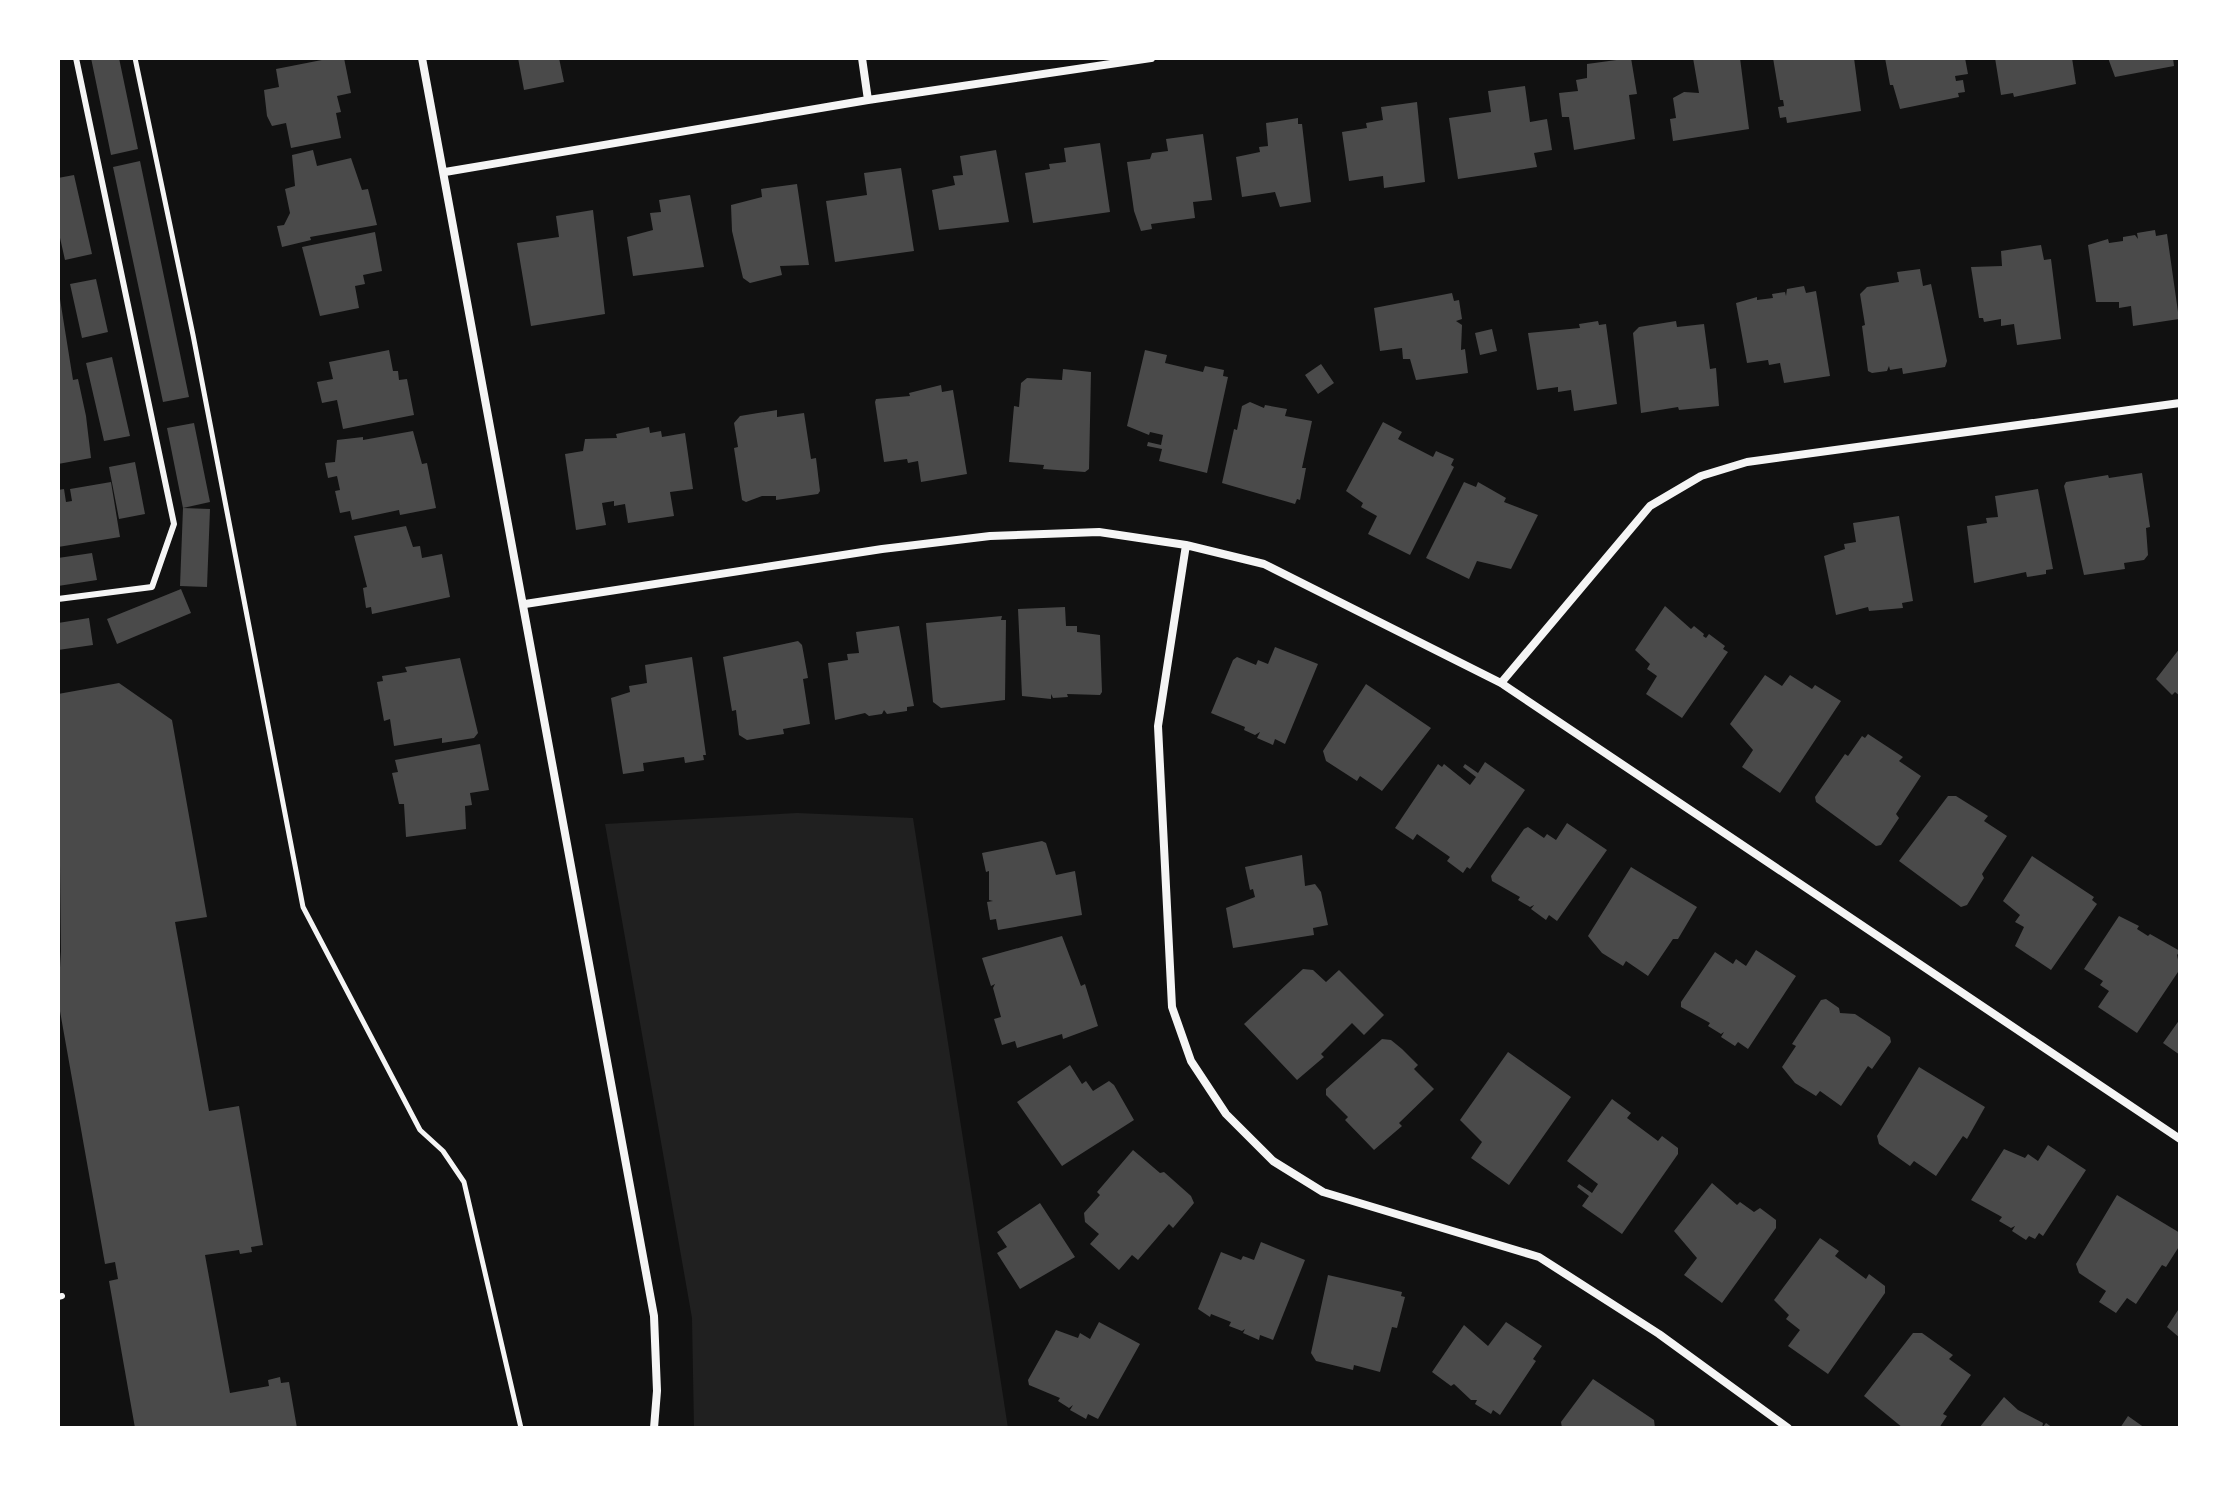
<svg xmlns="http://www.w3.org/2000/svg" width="2238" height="1486" font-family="'Libre Baskerville',serif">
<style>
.green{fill:#202020}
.building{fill:#4a4a4a}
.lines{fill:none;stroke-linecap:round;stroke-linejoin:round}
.path{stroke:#f5f5f5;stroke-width:5}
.service{stroke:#f5f5f5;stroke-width:6}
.minor{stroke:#f5f5f5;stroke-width:8}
</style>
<rect width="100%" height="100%" fill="#111"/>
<path class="green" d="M797,813L913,818L1008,1428H694L692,1318L605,824Z"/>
<path class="building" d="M91,58H119L138,149L111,155Z
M332,58H344L351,93L337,96L341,112L336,113L341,138L291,148L286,123L272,126L267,116L264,90L279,87L276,69Z
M518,58H559L564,82L524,90Z
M1631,58L1637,94L1629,95L1635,139L1574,150L1569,117H1562L1559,93L1578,91L1576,80L1587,78V64Z
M1693,58H1740L1749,129L1673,141L1670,119L1676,118L1673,98L1684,92L1699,93Z
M1773,58H1854L1861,111L1787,123L1786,117L1780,118L1778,107L1784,106L1783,100H1780Z
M1885,58H1965L1968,74L1955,76L1956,81L1963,80L1965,92L1958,93L1959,97L1900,109L1893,85H1890Z
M1995,58H2072L2076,84L2014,97L2013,93L2001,95Z
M2108,58H2173L2174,66L2115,77Z
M1525,86L1530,122L1547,119L1552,150L1534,153L1537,167L1458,179L1449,118L1491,112L1488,91Z
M1417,102L1425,182L1384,188L1383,176L1349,181L1342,132L1367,128L1366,123L1383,120L1381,107Z
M1298,118V124H1302L1311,202L1280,207L1275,192L1242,197L1236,157L1260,152L1259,147L1268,146L1266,123Z
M1203,134L1212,200L1193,202L1195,218L1151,224L1152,229L1141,231L1134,211L1127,162L1150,159L1152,153L1168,151L1166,139Z
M1100,143L1110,212L1033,223L1025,173L1050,169L1049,164L1066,162L1064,148Z
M313,150L317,166L351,158L362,190L368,189L377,225L310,237L311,240L282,247L277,226L284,225L290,213L285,189L295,186L292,155Z
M996,150L1009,222L939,230L932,190L955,185L953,176L963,175L960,156Z
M140,161L189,397L163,402L113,167Z
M901,168L914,251L835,262L826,201L867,195L864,173Z
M74,175L92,254L65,260L58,229V178Z
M797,184L809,265L780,266L782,275L750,283L743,278L732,231L731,205L762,197L761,189Z
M690,195L704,267L633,276L627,237L653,230L650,213L661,212L659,200Z
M593,210L605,314L531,326L517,243L559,237L556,216Z
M2155,230L2156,236L2167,234L2179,319L2133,326L2131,306L2119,308V302H2096L2088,245L2108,239L2109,243L2123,241V237L2135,235L2138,239L2137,233Z
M375,232L382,271L363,275L365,284L355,286L359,308L320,316L302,247Z
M2041,245L2044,260L2051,259L2061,339L2017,345L2014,324L2001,326V319L1984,322L1983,318H1979L1971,267L2002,266L2001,251Z
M1920,269L1923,286L1931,284L1947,361L1945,367L1903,374L1902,368L1890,370L1889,366L1887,371L1872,373L1868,371L1862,326L1865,325L1860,294L1867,287L1899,282L1897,272Z
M96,279L108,332L82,338L70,284Z
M1804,286L1806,293L1816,291L1830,376L1784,383L1780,363L1769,365L1768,360L1747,363L1736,303L1757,297V300L1773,298L1772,294L1785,292L1786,296L1787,289Z
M1452,293L1454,301L1459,300L1462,319L1456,321L1462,325L1461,350L1465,349L1468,373L1416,380L1410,359H1403L1402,348L1380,351L1374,308Z
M60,299L73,380L78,379L86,416L91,458L58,464Z
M1598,321L1599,325L1606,324L1617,404L1574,411L1571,390L1558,392V387L1537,390L1528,333L1580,328L1579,324Z
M1676,321L1677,327L1704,324L1710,369L1716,368L1719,406L1679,410L1678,407L1641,413L1633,333L1639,327Z
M1492,329L1497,351L1480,355L1475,333Z
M389,350L393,371H398L399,380L407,379L414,415L343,429L337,400L322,403L317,382L333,379L329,362Z
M1145,350L1167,355L1165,363L1203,372L1205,366L1224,370L1223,376L1228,377L1207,473L1159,461L1162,449L1147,446L1148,442L1161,445L1163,435L1150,432L1149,435L1127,426Z
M112,357L130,436L104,441L86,363Z
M1321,364L1334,383L1318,394L1305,375Z
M1063,369L1091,372L1089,469L1085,472L1043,469L1044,465L1009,462L1014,406L1019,407L1021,383L1027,378L1062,380Z
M941,385L942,392L953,390L967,474L921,482L918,461L908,463L907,459L884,462L875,402L876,399L910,396L909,393Z
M1250,402L1264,408L1265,405L1287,409L1285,416L1312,421L1302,468H1306L1300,500L1297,499L1295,504L1222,483L1234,429L1237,430L1242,406Z
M777,410V417L804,413L811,459L816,458L820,491L818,494L776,500V496H762L746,502L742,500L734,448L738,447L734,423L740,416Z
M1383,422L1402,432L1398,439L1433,457L1436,451L1454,459L1451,465L1454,467L1410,555L1368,534L1377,516L1361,507L1363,503L1346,491Z
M194,423L210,502L183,508L167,428Z
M649,427L650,433L661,431L662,437L685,433L693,489L670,492L674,516L628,523L625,504L614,506V501L602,503L606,525L576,530L565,454L583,451L585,439L617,438L616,434Z
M413,431L422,464L427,463L436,508L400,515L399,510L352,520L350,511L340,513L335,491L340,490L337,476L328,478L325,463L335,462L337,440L363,437V440Z
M135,462L145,514L119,519L109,467Z
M2142,473L2150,527L2146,528L2148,555L2144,560L2124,563L2125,569L2084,575L2064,486L2066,482L2108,475L2109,478Z
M111,482L120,537L58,547V490L64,489L66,502L72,501L70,489Z
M1464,482L1476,487L1478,482L1506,498L1504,502L1538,515L1511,569L1477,561L1469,579L1426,558Z
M2038,489L2053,569L2046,570V574L2027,577L2026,572L1974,583L1967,526L1987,523L1986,518L1998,517L1995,496Z
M183,508L210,509L207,587L180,586Z
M1899,516L1913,601L1902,603L1903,608L1869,611L1868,607L1836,615L1824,556L1845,549L1844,544L1856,542L1853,523Z
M406,526L413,547L420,546L422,558L442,554L450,597L372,614L371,607L366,608L363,588L367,587L354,536Z
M92,553L97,580L58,586V558Z
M181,589L191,613L117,644L107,619Z
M1665,606L1691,629L1694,626L1704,634L1703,636L1706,638L1709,634L1725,646L1723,649L1728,652L1682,718L1646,694L1657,676L1647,669L1650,664L1635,650Z
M1065,607L1066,626H1077V632L1100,635L1102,692L1100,695L1067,694L1068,697L1053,698L1051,694V699L1022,696L1018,609Z
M1002,616L1001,620H1006L1005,700L941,708L933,702L926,623Z
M89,618L93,645L58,650V623Z
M899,626L914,706L907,707V711L887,714L884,710L882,714L869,716L865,713L835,720L828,663L848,660L847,654L859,653L856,632Z
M798,641L802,645L808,678L803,679L810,724L783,729L784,734L747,740L739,735L736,710L732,711L723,657Z
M1275,647L1318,664L1285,744L1275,739L1273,745L1257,738L1260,732L1255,735L1244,730L1245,727L1211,713L1233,660L1237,657L1256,665L1258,660L1268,664Z
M2180,648V696L2175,692L2172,695L2156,679Z
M692,657L706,755H703L704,760L685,763L684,757L643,763L644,771L623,774L611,698L630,692L629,686L647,683L645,665Z
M460,658L478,733L474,738L442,743V738L394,746L390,719L384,721L377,682L383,681L382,676L407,672L405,667Z
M1765,675L1782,686L1790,675L1812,689L1815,685L1841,701L1780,793L1742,767L1753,750L1730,724Z
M119,683L172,720L207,917L175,922L209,1111L239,1106L263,1245L251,1247L252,1252L240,1254L239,1250L205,1255L230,1393L269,1386L268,1380L280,1377L281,1383L289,1382L297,1428H135L109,1281L118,1279L115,1262L105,1264L58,1000L61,951L58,694Z
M1366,684L1431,728L1382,791L1360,776L1357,781L1326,761L1323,751Z
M1868,734L1903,757L1899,761L1921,776L1896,814L1899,818L1881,845L1876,846L1816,802L1815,797L1845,754L1848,756L1862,736L1865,738Z
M480,744L489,790L470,793L472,805L465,806L466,829L406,837L404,804H399L392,773L398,772L395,760Z
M1485,762L1525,790L1470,869L1467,867L1463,873L1447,861L1450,857L1417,834L1413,840L1395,828L1438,764L1442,767L1444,764L1470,785L1476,777L1463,767L1465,764L1478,773Z
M1948,796H1956L1988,816L1984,821L2007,836L1982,874L1984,878L1967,905L1961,907L1899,861Z
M1567,823L1607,850L1557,921L1549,915L1546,920L1531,909L1534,905L1530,907L1518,900L1520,897L1492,881L1491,876L1524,829L1528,827L1544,838L1547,834L1556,840Z
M1042,841L1046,843L1056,875L1075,871L1082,915L998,930L996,919L990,920L987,902L993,901L989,900V871L986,872L982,853Z
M1302,855L1305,886L1315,884L1321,892L1328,925L1313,928L1314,935L1233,948L1226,908L1255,897L1253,889L1250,890L1245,867Z
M2032,856L2094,897L2092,900L2097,904L2051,970L2015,946L2024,927L2015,922L2020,915L2003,901Z
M1631,867L1697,907L1678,939H1673L1648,976L1626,961L1623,966L1602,953L1588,936Z
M2119,916L2139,926L2137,929L2148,936L2150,934L2180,951L2177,955L2180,969L2137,1033L2098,1007L2109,991L2100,985L2103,981L2084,969Z
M1062,936L1081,986L1085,984L1098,1026L1063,1039L1062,1034L1017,1048L1015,1041L1002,1045L994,1019L1001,1017L993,988L995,984L991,986L982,958Z
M1756,950L1796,976L1748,1049L1738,1042L1735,1046L1721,1037L1724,1032L1721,1034L1708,1026L1710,1023L1681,1007V1002L1715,952L1733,964L1736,959L1746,966Z
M1303,969L1313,970L1326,982L1339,970L1384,1015L1364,1035L1352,1023L1321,1054L1324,1057L1297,1080L1244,1024Z
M1826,999L1839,1008L1840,1013L1855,1014L1890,1037L1891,1042L1872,1069L1868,1066L1841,1106L1820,1091L1816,1096L1795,1083L1782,1067L1796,1046L1792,1044L1821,1000Z
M2180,1019V1055L2163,1043Z
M1382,1039L1391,1040L1402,1049L1418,1065L1414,1069L1434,1089L1399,1123L1402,1126L1374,1150L1345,1120L1348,1117L1326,1095V1089Z
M1508,1052L1571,1097L1509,1185L1471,1158L1482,1142L1460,1120Z
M1070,1065L1082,1084L1086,1081L1093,1091L1109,1081L1114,1085L1134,1120L1062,1166L1017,1102Z
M1919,1067L1985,1107L1967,1139L1963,1136L1936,1176L1914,1161L1910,1166L1879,1144L1877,1136Z
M1612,1099L1631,1113L1627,1118L1658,1141L1662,1136L1678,1148V1154L1622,1234L1582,1206L1589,1196L1577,1187L1579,1184L1592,1193L1598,1184L1567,1161Z
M2048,1145L2086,1170L2043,1236L2039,1233L2035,1239L2029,1236L2026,1240L2012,1231L2015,1226L2011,1228L1999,1221L2002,1217L1971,1200L2004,1149L2025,1158L2028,1154L2038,1161Z
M1133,1150L1160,1173L1164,1172L1191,1196L1194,1203L1173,1228L1169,1224L1138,1260L1132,1255L1119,1270L1090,1244L1099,1234L1085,1222L1084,1213L1100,1195L1097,1192Z
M1712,1183L1737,1205L1740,1202L1754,1212L1760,1208L1776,1220V1228L1722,1303L1684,1275L1697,1258L1674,1231Z
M2117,1195L2180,1233V1245L2166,1267L2162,1265L2136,1304L2127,1298L2116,1313L2099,1302L2106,1291L2079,1273L2076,1264Z
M1040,1203L1075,1257L1020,1289L997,1253L1007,1247L997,1232Z
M1820,1238L1839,1251L1835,1256L1866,1279L1869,1274L1885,1286V1293L1828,1374L1788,1346L1800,1330L1786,1319L1789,1315L1774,1300Z
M1261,1242L1305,1260L1273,1340L1260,1335L1259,1340L1243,1333L1245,1329L1242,1331L1229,1326L1231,1322L1211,1314L1210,1317L1198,1309L1221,1252L1241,1260L1243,1256L1254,1260Z
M1328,1275L1402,1292L1401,1296L1405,1297L1397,1328L1392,1327L1380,1372L1354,1365L1353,1370L1316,1361L1311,1353Z
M2180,1307V1338L2167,1327Z
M1099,1322L1140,1344L1098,1419L1088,1414L1086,1419L1070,1410L1073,1405L1069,1408L1058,1401L1060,1398L1029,1385L1028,1380L1056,1330L1078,1338L1080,1333L1090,1339Z
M1506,1322L1542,1346L1533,1359L1536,1361L1500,1415L1493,1410L1491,1414L1475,1404L1477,1400H1471L1454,1384L1451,1386L1432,1372L1464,1325L1488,1346Z
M1913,1333H1922L1953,1355L1949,1359L1971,1375L1943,1414L1947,1416L1939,1428H1903L1864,1396Z
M1593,1379L1654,1420L1655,1428H1562L1561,1422Z
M2004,1397L2018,1410L2043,1423L2042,1428L2046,1423L2053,1428H1979Z
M2128,1416L2145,1428H2120Z"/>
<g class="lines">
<path class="path" d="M135,58L193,335L303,907L420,1130L443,1151L464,1182L521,1428"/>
<path class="service" d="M58,599L152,587L174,524L76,58
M58,1297L62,1296"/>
<path class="minor" d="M422,58L654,1316L657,1391L654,1428
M862,58L868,100
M445,172L868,100L1151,58
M1186,545L1158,726L1172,1007L1191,1061L1226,1114L1273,1161L1323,1192L1539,1257L1659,1334L1788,1428
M525,604L882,549L990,536L1099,532L1186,545L1264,564L1501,683L2180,1139
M1501,683L1650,506L1701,476L1747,462L2180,403"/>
</g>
<rect width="2238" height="1486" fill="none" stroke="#ffffff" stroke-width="120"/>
</svg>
